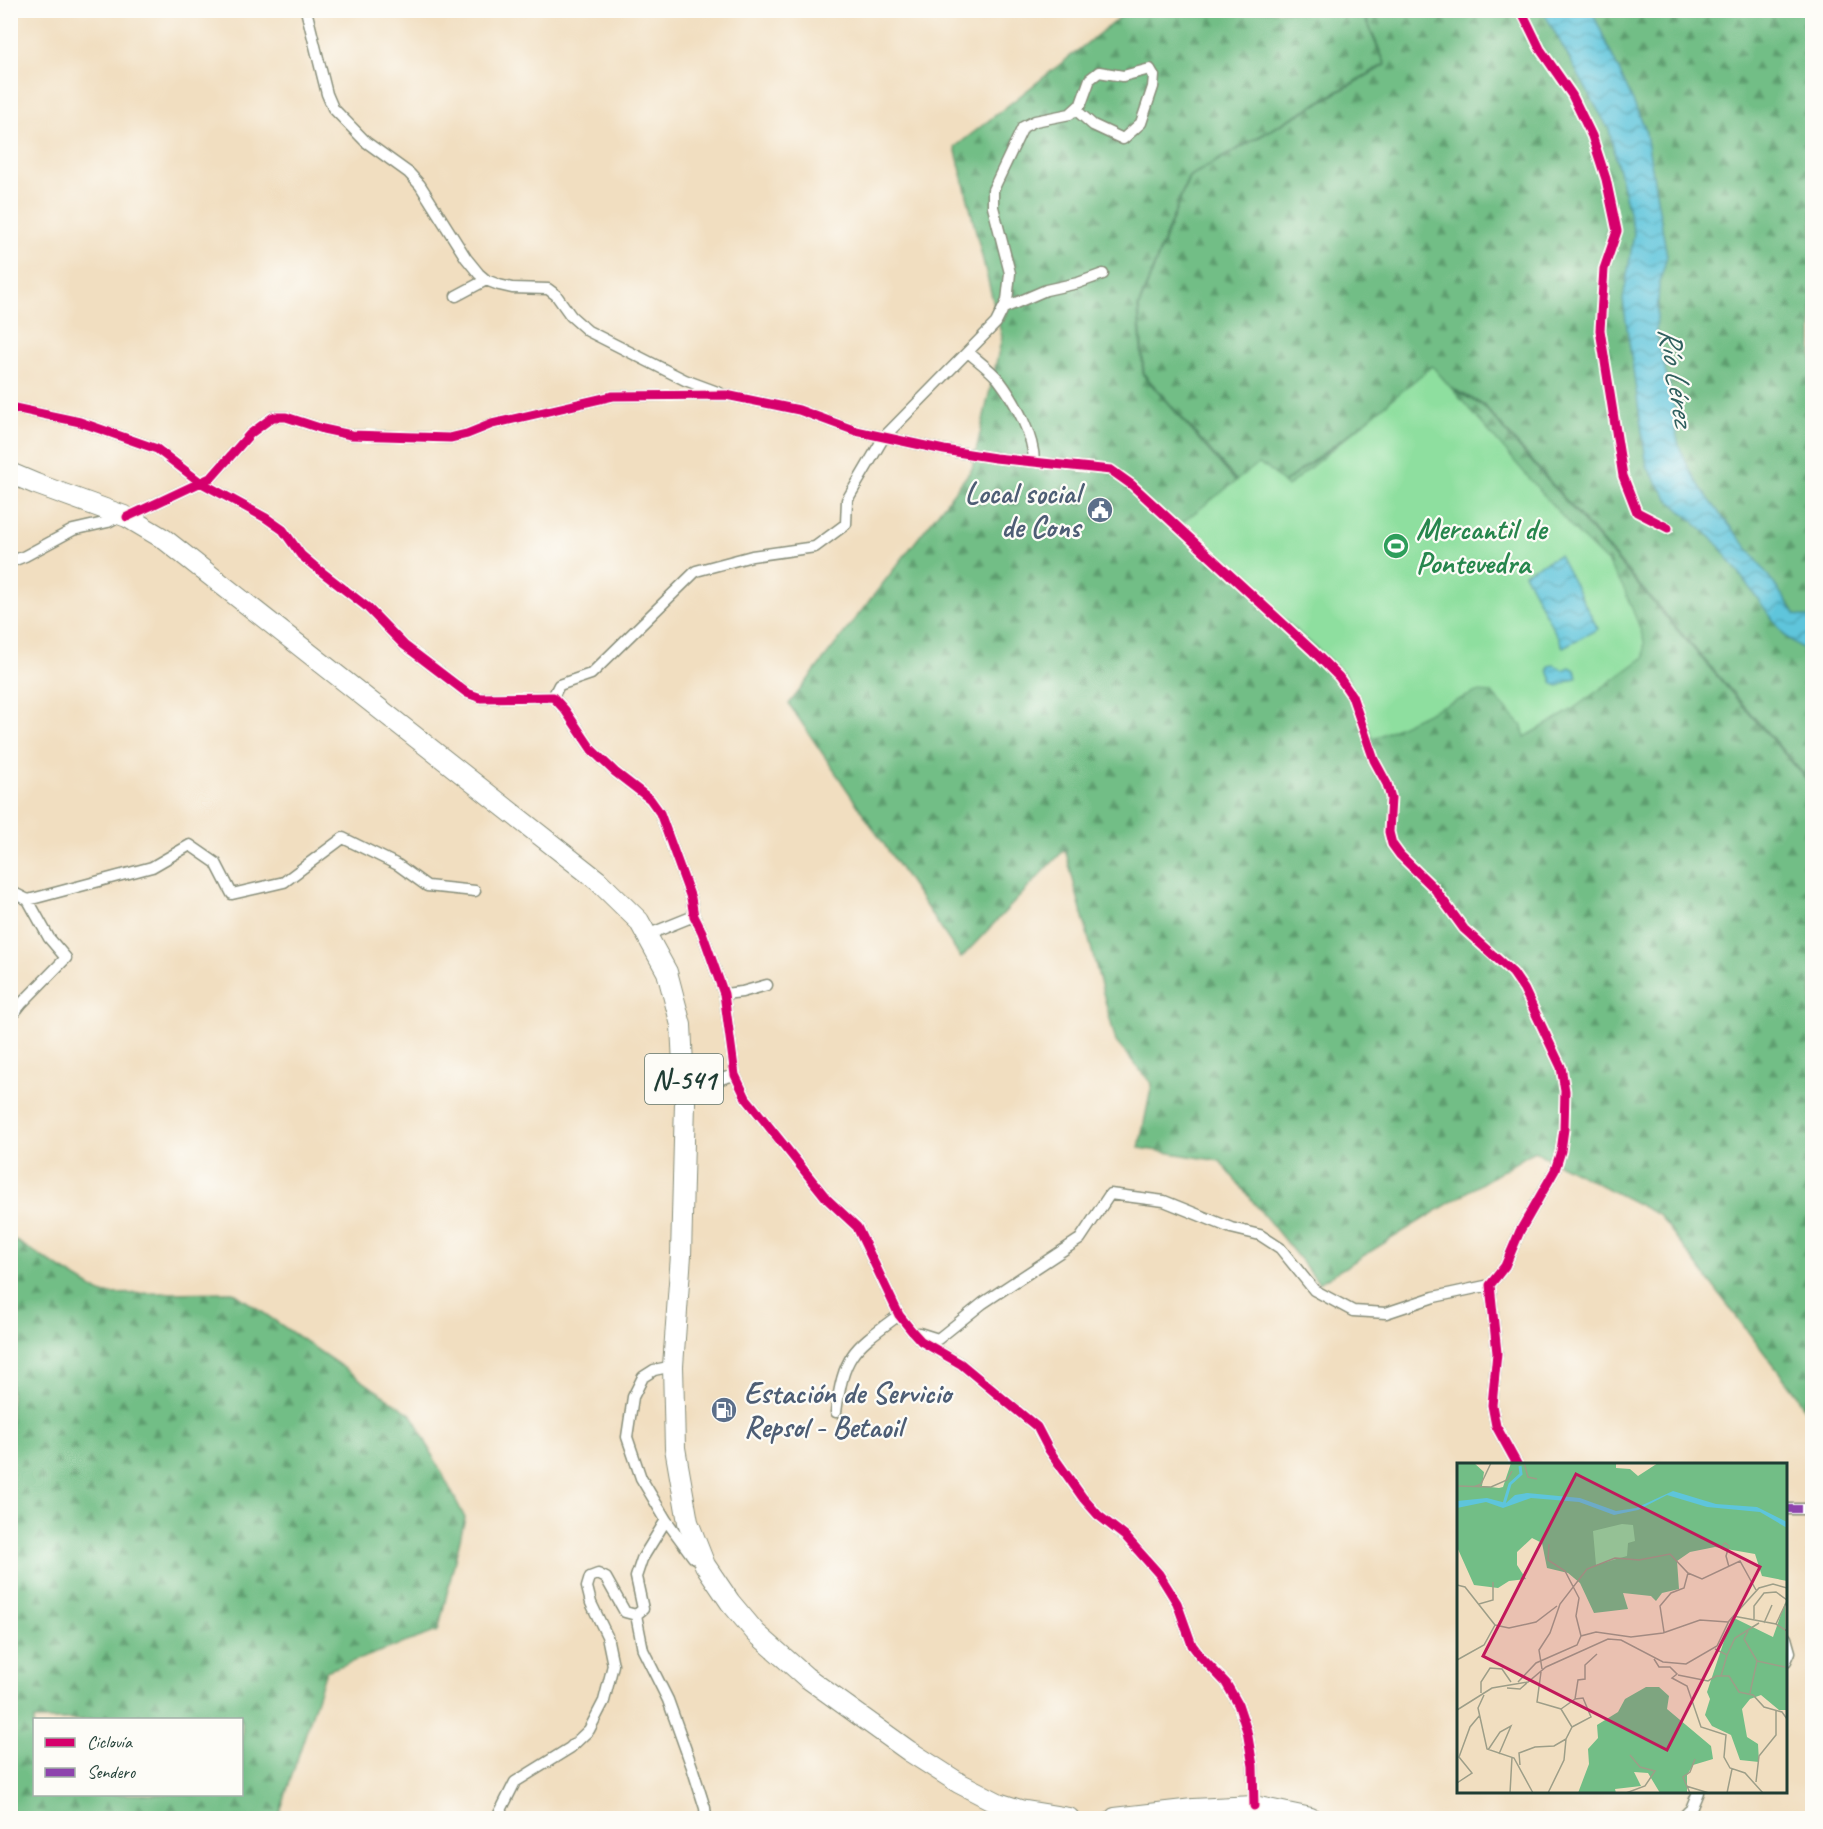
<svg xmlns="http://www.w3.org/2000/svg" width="1823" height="1829" font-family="Caveat,sans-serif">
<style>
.forest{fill:url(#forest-firs);stroke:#487e5d;stroke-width:1.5;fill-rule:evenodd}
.green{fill:#8edf9f;stroke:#568e6a;stroke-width:1.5}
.water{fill:url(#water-waves);stroke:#3e8188;stroke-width:1.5}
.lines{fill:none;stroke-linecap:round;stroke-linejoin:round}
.street-casing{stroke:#888e7a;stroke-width:13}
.highway-casing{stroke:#888e7a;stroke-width:22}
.street{stroke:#fff;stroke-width:10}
.highway{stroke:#fff;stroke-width:20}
.quiet{stroke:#8e44ad;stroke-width:8;stroke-dasharray:15 8;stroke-linecap:butt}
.cycleway-casing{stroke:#fdfcf7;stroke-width:13}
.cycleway{stroke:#d6006c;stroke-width:9}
.labels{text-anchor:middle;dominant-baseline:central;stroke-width:4.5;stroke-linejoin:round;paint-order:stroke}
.shield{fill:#fdfcf7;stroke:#62766e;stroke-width:1.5}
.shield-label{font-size:28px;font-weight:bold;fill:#1f3d34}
.service-label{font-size:30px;font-weight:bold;fill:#4e5e75;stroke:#fdfcf7;text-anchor:end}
.leisure-label{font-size:30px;font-weight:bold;fill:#27864d;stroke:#fdfcf7;text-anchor:start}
.water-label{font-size:32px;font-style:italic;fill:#2f5f5e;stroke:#fdfcf7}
.inset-river{fill:none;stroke:#5ec5db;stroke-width:3}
.inset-road{fill:none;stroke:#9d9e88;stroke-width:1.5}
.view{fill:#c2185b;fill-opacity:0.15;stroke:#c2185b;stroke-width:3}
.inset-edge{fill:none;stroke:#1f3d34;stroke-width:3}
</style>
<defs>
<pattern id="forest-firs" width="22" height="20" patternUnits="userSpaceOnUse" patternTransform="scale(1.5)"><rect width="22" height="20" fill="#72be86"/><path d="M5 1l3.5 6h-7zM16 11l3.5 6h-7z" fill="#5d9c6e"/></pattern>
<pattern id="water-waves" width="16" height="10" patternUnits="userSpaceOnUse" patternTransform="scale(1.5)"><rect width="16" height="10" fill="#5ec5db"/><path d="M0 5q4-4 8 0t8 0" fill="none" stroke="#4da1b2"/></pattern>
</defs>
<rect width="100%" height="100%" fill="#fdfcf7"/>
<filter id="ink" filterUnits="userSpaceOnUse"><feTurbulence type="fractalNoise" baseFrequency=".0167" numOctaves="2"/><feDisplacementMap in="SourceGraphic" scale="12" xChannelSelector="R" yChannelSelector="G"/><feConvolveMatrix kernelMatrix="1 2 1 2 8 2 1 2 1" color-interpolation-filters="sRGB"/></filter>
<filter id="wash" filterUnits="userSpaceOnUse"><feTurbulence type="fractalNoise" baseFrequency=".008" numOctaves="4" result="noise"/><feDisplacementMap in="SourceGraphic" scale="24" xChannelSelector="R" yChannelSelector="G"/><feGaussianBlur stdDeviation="1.35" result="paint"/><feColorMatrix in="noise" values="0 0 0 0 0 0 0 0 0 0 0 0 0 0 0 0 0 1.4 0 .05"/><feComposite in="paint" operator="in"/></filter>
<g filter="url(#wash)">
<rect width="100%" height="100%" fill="#f1dec0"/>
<path class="forest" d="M1128,11H1361L1385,64L1188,177L1138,307L1143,375L1255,504L1429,377L1483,406L1812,786V1424L1798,1397L1659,1215L1534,1151L1319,1283L1220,1161L1139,1148L1152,1084L1116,1042L1065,849L961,958L789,704L972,469L1002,337L955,147Z
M1363,11H1812V784L1484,405L1428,375L1256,503L1144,374L1139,307L1189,177L1386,65Z
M11,1238L102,1294L233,1292L412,1415L465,1518L438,1631L326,1671L278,1818H11ZM34,1720H242V1794H34Z"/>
<path class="green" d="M1432,366L1574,530L1607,562L1623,587L1638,623L1644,641V657L1570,711L1525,737L1522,726L1492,693L1477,692L1440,707L1373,739L1346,675L1179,525L1258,464L1268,468L1287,487Z"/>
<path class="water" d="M1543,11H1592L1645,128L1667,256L1659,285L1656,332L1676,413C1668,461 1726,519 1753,555C1768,575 1782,595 1796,615L1812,618V655L1785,636L1716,542L1667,498L1647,467L1623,300L1634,233L1609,130Z
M1559,555L1598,629L1563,647L1524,573Z
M1554,665L1564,670L1570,667L1575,670L1577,677L1559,686L1553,684L1548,670L1549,666Z"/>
</g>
<g filter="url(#ink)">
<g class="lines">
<g class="street-casing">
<path id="street" d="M306,10L327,94L333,108L366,142L409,173L420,185L466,258L479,274L486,280L499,285L512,288L548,289L556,295L571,316L588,331L685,380L720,393
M456,296L486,280
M1004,308L1046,290L1078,283L1103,274
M968,352C978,361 991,370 999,380C1015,401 1034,436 1034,462
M10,407L80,422L157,449L200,482L266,518L283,530L301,555L314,566L367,607L404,645L467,693L481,698L553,697L565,710L592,750L615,772L650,799L660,813L691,898L694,916L702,932L724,994L735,1075L746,1098L827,1199L857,1227L899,1315L911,1330L921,1341L961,1364L1037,1427L1049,1450L1083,1498L1098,1515L1126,1537L1159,1574L1177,1603L1192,1645L1201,1657L1226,1683L1238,1704L1247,1731L1253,1766L1254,1806
M127,517L212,477L250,434L273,417H286L323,429L351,435L450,438L467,434L492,424L613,396L726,395L799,410L856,431L944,450L995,458L1111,470L1132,485L1313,651L1339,677L1352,696L1374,760L1387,784L1391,798L1389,832L1392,844L1400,855L1434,888L1464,929L1513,973L1524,989L1561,1067L1565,1091L1564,1129L1561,1151L1555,1170L1520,1231L1505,1266L1490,1285L1497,1353L1492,1405L1496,1426L1517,1464
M10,562L25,556L73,530L108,522L121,515
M553,697L559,685L591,674L696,571L752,556L815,547L846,524L847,500L884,437L996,323L1007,301L1010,273L993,207V190L1023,127L1035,121L1070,114L1081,104L1090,79L1099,72L1123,76L1150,69L1154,76L1153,87L1141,123L1123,139L1093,125L1076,110
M10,891L28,900L152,867L190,845L216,863L232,894L284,882L343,838L398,865L427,886L475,891
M647,935L694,916
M724,994L742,992L767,985
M10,1018L22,1003L66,958L49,938L28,900
M684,1089L735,1075
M919,1333L938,1339L983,1303L1080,1239L1110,1194L1164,1201L1231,1228L1260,1235L1280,1248L1314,1290L1353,1311L1386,1313L1434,1297L1490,1285
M836,1412C844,1353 853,1349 899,1315
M1786,1509H1812
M666,1520L693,1557L700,1561
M636,1615L643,1650L668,1700L692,1767L705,1808L706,1818
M1786,1638L1790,1652L1786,1661
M497,1818L515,1782L570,1748L589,1730L604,1701L613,1665L607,1636L591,1603L587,1587L590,1577L598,1574L606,1578L625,1612L636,1615L643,1609L636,1577L642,1559L666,1520L641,1478L627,1437L633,1397L643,1377L654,1370L673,1366
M992,1818L998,1803
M1682,1818L1691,1809L1698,1792"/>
</g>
<g class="highway-casing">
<path id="highway" d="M10,473L36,484L127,517L164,539L597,880L639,921L667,972L681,1025L685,1103L681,1255L673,1366L675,1448L688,1522L705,1565L730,1602L756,1633L806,1677L909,1751L959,1783L998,1803L1020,1810L1069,1818
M1115,1818L1193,1809L1254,1806L1311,1818"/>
</g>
<use href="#street" class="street"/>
<use href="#highway" class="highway"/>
<path class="quiet" d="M1786,1509H1812"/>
<g class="cycleway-casing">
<path id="cycleway" d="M1521,10L1540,49L1572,95L1592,136L1606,179L1617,231L1604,269L1600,330L1623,476L1637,512L1668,528
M10,407L80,422L157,449L200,482L266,518L283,530L301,555L314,566L367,607L404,645L467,693L481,698L553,697L565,710L592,750L615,772L650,799L660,813L691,898L694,916L702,932L724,994L735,1075L746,1098L827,1199L857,1227L899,1315L911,1330L921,1341L961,1364L1037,1427L1049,1450L1083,1498L1098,1515L1126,1537L1159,1574L1177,1603L1192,1645L1201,1657L1226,1683L1238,1704L1247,1731L1253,1766L1254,1806
M127,517L212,477L250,434L273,417H286L323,429L351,435L450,438L467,434L492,424L613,396L726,395L799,410L856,431L944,450L995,458L1111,470L1132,485L1313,651L1339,677L1352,696L1374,760L1387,784L1391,798L1389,832L1392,844L1400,855L1434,888L1464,929L1513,973L1524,989L1561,1067L1565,1091L1564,1129L1561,1151L1555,1170L1520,1231L1505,1266L1490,1285L1497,1353L1492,1405L1496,1426L1517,1464"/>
</g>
<use href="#cycleway" class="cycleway"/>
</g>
</g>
<defs>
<g id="civic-disc" transform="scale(1.35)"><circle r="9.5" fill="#5c6f8a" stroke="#fdfcf7"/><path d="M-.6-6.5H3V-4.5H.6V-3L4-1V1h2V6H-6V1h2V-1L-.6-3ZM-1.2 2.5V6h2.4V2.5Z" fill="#fff"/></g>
<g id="stadium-disc" transform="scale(1.35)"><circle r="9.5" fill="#2e9e5b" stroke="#fdfcf7"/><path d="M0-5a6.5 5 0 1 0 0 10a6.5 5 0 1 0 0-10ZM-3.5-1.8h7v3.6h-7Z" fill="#fff"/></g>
<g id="fuel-disc" transform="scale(1.35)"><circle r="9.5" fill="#5c6f8a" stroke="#fdfcf7"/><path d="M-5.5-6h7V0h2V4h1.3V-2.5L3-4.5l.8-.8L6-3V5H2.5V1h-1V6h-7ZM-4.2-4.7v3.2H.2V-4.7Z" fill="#fff"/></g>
</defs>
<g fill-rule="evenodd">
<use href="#civic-disc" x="1100" y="510"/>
<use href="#stadium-disc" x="1396" y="546"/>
<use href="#fuel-disc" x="724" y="1410"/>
</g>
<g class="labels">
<rect class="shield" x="645" y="1054" width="78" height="50" rx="4.5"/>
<g class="shield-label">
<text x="684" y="1079">N-541</text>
</g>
<g class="service-label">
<text x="1080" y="493">Local social<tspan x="1080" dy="34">de Cons</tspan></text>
<text x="744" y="1393" text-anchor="start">Estación de Servicio<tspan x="744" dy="34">Repsol - Betaoil</tspan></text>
</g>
<g class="leisure-label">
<text x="1416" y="529">Mercantil de<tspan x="1416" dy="34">Pontevedra</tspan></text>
</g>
<g class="water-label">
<text transform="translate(1677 376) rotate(81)">Río Lérez</text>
</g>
</g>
<g transform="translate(1457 1463)">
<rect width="330" height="330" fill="#f1dec0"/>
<path d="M0,0H17L27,9L25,23L42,25L46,24L54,0H159V5L173,6L181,13L201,0H330V118L305,113L298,91L258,84L233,89L220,98L222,126L205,130L199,138L194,133L166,130L171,146L137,150L123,120L111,110L90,105L85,80L75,75L60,89V102L69,116L52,118L41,125L17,122L0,84ZM328,140L330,247H322L304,232L293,236L285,246L290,274L301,281L302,299L283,297L274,272L255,263L248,252L253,236L250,229L275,154L316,174ZM189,224H202L212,233L210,246L254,283L256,296L236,302L230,312V330H203L191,310L177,309L184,323L158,326L159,330H121L132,301L131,286L141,275L140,262L161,249L168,236Z" fill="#72be86"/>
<path d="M165,61L176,62L178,78L171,80L170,93L139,102L136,68Z" fill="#8edf9f"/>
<path d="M216,28L259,41L300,44L330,59V65L303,49L250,44L210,32L181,47L157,52L122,39L74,35L46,45L29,39L0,45V38L30,35L49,40L58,32L70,30L123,35L159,48L179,45Z" fill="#5ec5db"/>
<path class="inset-river" d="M47,41L53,21L64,11L63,3"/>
<path class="inset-road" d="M67,0L71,14L80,16M0,23L34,24L50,17L55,8M17,24L24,21L34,0M92,81L91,97L108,108L122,135L119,153L124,173M265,83L268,80L272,83L269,93L272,104M0,122L8,124L38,162L52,165L79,159L100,143M22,141L36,137V119M276,153L319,161L330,168M297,156V143L307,130L319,129L330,137M307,160L315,142M319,161L330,138M291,168L287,176L300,198L293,230M207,169L203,143L214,130L227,125L231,110M258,186L270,192L278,175L302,160M197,196L202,204H213L220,211L215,215L230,223L244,264L269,272L267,294L273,305L288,310L306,330M0,197L27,182L38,162M300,198L328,204M85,206L82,187L93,170L103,141L130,106L158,95L182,97L213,91L231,110L245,116L283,98L299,127M84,209L80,239L104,246L115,264L109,276L107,297L91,330M221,212L251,218L259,213H272L282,229L296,232L307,244L325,249L330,256M264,213L270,192M61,219L79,200L120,182L124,173L139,169L174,174L206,170L243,157L271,159M50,225L63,226L70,220M24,230V219L33,205L45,206L54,219M27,232L21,245L30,286L57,295L76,330M104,246L118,236L121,217L128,216V202L140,191M0,247L35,225L71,219L89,204L151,176L164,177L206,199L229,201L260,183L272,158L302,125L316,121L330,125M115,264L134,254L126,235L118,236M31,287L43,269L54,263L42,291M63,302L62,290L78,284L97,283L109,276M299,319L302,293L319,272V248M0,320L15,310L2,294L13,264L23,252M229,323L252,330M53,330L55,294M169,330L188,323L198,308L183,304L173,292M233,330L226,314L233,309L238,296M270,330L275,306"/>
<path class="view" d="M119,11L303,104L210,287L26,193Z"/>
<rect width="330" height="330" class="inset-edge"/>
</g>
<rect width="1823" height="1829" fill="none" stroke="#fdfcf7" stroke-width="36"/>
<rect x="33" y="1718" width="210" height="78" fill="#fdfcf7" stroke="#a4b0a9" stroke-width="1.5"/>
<rect x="45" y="1738" width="30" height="9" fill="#d6006c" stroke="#a4b0a9" stroke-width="1.5"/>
<text x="87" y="1748" font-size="18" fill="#1f3d34">Ciclovía</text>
<rect x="45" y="1768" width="30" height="9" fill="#8e44ad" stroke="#a4b0a9" stroke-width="1.5"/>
<text x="87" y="1778" font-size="18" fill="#1f3d34">Sendero</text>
</svg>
